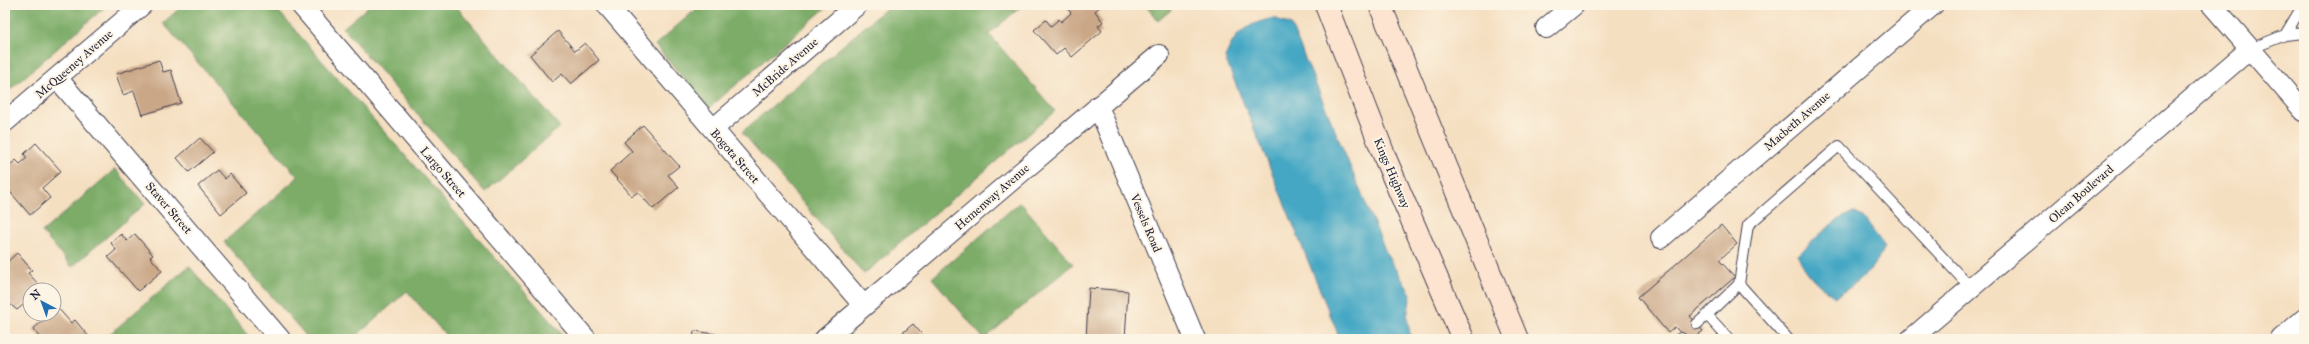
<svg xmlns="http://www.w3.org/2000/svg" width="2309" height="344" font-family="'IM FELL Great Primer',serif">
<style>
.forest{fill:#7bac67;stroke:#4e6751}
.water{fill:#44a7c4;stroke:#336480}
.building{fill:#caa787}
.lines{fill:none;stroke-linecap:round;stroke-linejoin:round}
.lane-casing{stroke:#423e4f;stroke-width:12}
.street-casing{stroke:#423e4f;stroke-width:22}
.secondary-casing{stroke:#423e4f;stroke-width:24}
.lane{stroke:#fff;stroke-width:10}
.street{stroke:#fff;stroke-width:20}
.secondary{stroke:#fde4d1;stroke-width:22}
.labels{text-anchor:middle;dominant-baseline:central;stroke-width:4;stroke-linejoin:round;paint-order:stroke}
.street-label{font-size:12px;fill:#22223b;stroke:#fcf5e5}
</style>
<rect width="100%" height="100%" fill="#fcf5e5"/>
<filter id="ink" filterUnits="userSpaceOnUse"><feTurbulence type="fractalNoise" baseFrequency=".025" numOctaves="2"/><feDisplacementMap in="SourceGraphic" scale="8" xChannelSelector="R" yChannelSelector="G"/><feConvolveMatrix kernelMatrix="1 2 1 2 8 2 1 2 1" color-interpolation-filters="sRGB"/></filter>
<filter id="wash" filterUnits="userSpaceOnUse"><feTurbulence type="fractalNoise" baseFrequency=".012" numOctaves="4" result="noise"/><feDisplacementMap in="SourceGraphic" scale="16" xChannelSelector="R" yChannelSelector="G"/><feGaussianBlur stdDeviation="0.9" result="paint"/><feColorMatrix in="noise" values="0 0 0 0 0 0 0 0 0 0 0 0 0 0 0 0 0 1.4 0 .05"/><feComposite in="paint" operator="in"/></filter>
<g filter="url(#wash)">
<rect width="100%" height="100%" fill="#f5dfc1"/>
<path class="forest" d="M5,5H107L5,94Z
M183,5H273L566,339H449L407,291L353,339H309L224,242L298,177L163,23Z
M370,5H455L560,127L485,192L343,28Z
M701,5H829L709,108L655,45Z
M890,5H1023L989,34L1055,111L864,274L742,132Z
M1145,5H1170L1172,9L1158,21Z
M115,169L145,204L72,267L42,232Z
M1020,202L1073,264L984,339L932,278Z
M189,266L251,339H104Z"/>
<path class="water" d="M1274,18L1291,25L1388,257L1411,294L1407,317L1411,339H1340L1225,58C1235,31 1247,24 1274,18Z
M1853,212L1863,217L1885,247C1874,270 1857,284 1835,297C1819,286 1805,274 1798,255C1812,241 1834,220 1853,212Z"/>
<g id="blocks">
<path class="building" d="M1072,5H1099L1100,7L1095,11L1103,22L1098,26L1102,31L1072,57L1064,48L1056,55L1034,30L1046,20L1051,26L1059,19L1061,22L1071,13L1068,9Z
M558,31L575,51L585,43L599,60L571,84L562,74L552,82L530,55Z
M159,60L163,72L171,70L181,103L142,115L134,91L123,95L116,74Z
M643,125L679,166L668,175L679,187L653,209L638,192L632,196L610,171L632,151L624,142Z
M200,138L213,152L189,172L177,158Z
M36,143L61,171L42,188L50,198L30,215L5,186V169L16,160L20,164L27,158L24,154Z
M217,170L225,179L230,174L246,193L221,214L198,186Z
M1721,225L1737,244L1719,260L1735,277L1690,316L1703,331L1693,339H1686L1675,327L1668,333L1638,297Z
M121,234L127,241L135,234L153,255L150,257L162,271L138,291L108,257L116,250L111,243Z
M17,253L32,270L28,273L42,288L30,290V299L17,310L5,300V264Z
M1089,288L1128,291L1125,339L1086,338Z
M58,308L71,323L75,320L89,337L87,339H41L33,329L51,314H54Z
M913,324L926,339H895Z
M694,331L716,334L715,339H693Z
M664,336L685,338V339H664Z"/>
</g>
</g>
<g filter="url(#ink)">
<use href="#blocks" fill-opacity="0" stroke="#423e4f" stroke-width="1"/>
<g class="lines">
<g class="lane-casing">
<path id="lane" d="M2285,35L2303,5
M2250,49L2285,35L2304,33
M1697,324L1707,315
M1679,339L1681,338
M1729,339L1707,315L1739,284
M1788,339L1739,284L1748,225L1839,146L1971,288"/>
</g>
<g class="street-casing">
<path id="street" d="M301,5L586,339
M607,5L864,306
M2212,5L2304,111
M1546,28L1574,5
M57,78L280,339
M1098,106L1195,339
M5,122L142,5
M713,129L857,5
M1661,238L1933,5
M825,339L1159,55
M1911,339L2250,49
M2281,339L2304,319"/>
</g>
<g class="secondary-casing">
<path id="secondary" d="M1326,5L1386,160L1463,339
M1380,5L1517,339"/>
</g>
<use href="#lane" class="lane"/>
<use href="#street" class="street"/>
<use href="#secondary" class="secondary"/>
</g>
</g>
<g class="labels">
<g class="street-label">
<text transform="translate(74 64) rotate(-41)">McQueeney Avenue</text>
<text transform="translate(785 67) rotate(-41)">McBride Avenue</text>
<text transform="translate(1797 121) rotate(-41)">Macbeth Avenue</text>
<text transform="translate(735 156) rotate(49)">Bogota Street</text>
<text transform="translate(443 172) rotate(49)">Largo Street</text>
<text transform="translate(1392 173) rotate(67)">Kings Highway</text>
<text transform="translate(2081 194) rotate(-41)">Olean Boulevard</text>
<text transform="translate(992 197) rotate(-41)">Hemenway Avenue</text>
<text transform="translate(169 208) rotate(49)">Staver Street</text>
<text transform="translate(1146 223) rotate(67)">Vessels Road</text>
</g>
</g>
<rect width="2309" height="344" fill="none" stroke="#fcf5e5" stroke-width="20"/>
<g transform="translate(42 302) rotate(319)"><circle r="19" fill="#fcf5e5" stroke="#a5a1a1"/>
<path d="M0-3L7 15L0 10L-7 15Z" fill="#1f6fb2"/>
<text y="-6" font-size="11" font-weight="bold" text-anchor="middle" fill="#22223b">N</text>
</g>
</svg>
